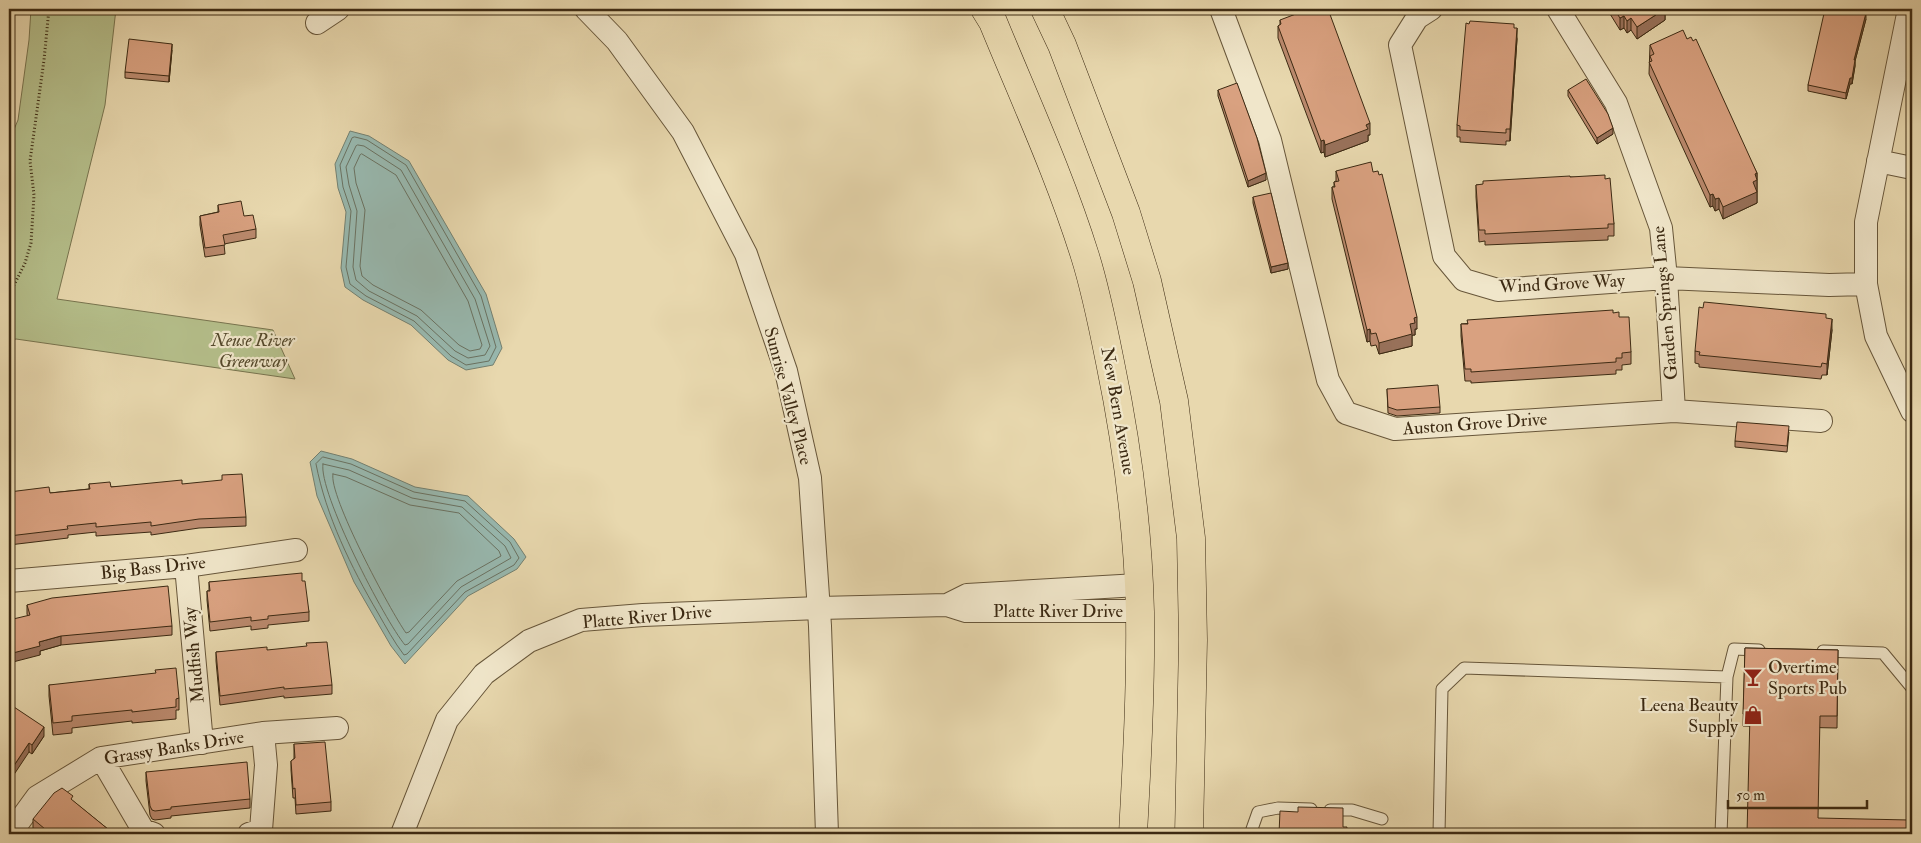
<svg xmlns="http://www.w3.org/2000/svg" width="1921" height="843" font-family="'IM FELL Double Pica',serif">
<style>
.green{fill:#b5bf8b;stroke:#78744f}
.water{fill:#98b9b0;stroke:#738071}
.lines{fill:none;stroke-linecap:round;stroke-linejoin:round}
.shore{stroke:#6a7262;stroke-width:1}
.service-casing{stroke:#67563a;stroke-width:13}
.minor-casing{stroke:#67563a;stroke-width:24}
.primary-casing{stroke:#3c2a13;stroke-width:29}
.path{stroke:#3c2a13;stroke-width:3;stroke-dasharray:1 2.5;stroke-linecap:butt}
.service{stroke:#f0e6ca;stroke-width:11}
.minor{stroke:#f0e6ca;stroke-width:22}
.primary{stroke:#e8d8ae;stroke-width:28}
.wall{fill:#bb8a6e;stroke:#3c2a13}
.shaded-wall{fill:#98715a;stroke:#3c2a13}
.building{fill:#d9a180;stroke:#3c2a13}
.labels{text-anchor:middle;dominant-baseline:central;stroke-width:4.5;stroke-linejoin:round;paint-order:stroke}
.street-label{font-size:18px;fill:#3c2a13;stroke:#f0e6ca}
.park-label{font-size:18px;font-style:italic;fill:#54482b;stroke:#f0e6ca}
.poi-label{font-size:18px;fill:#3c2a13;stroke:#f0e6ca;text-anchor:start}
</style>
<rect width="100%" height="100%" fill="#e8d8ae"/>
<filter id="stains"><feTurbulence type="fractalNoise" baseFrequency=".004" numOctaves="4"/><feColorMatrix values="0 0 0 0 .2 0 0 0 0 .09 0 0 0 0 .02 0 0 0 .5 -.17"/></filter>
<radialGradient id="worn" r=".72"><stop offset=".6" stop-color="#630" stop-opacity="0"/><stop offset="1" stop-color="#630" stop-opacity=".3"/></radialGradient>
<path class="green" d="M31,9H116L105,105L57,299L273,330L295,379L16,339L9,341V141L18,120L29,40Z"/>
<path class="water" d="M350,131L369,136L409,161L486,294L502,348L493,365L466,370L448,360L411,325L363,300L345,287L341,268L346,212L338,188L335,164Z
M321,451L352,459L415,487L468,496L514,539L526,557L517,569L468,596L405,664L391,646L354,582L317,496L310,462Z"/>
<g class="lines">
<path class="shore" d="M355,137L367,140L406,165L481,296L496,347L489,361L466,365L451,356L414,321L366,296L350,284L346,267L351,211L343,187L340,165L352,138Z
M358,145L364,146L401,170L475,299L490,346L485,355L468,358L455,351L417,316L369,291L356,280L353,267L357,211L349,185L346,167L356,146Z
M362,154L396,175L468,301L482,345L480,349L470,351L459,345L421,310L373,285L362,276L360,266L365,210L356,183L354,168L360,155Z
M323,457L351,464L414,492L465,501L510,542L519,558L514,565L465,592L407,654L404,655C394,642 386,627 378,613C351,567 326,516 316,464Z
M323,464L349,470L412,498L462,507L505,546L511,558L461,587L408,644L405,645C385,621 318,492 323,464Z
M333,474L346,477L410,505L459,513L499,551L501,556L457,581L409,632L406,633C391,612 328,495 333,474Z"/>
<g class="service-casing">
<path id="service" d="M1823,651L1883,653L1912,688
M1727,677L1734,649L1759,650
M1330,810H1352L1382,819
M1252,834V829L1258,812L1278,808L1311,809
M1439,834L1442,689L1464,668L1727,677L1721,834"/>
</g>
<g class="minor-casing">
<path id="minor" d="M586,9L617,41L683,132L746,254L786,371L810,478L820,626L827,834
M1221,9L1270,140L1328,380L1346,413L1395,429L1674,411L1821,421
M1431,9L1417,18L1400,45L1444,256L1464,280L1498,290L1666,278L1829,285L1866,284
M1558,9L1616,103L1661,228L1666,278L1674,411
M1909,9L1866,222V284L1876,336L1912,411
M317,23L338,9
M1878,161L1912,168
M186,566L202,743
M9,581L186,566L296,550
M947,605L967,595L1138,585
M101,758L143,830L154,834
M10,834L37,797L101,758L263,733L337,728
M249,834L261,830L266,765L263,733
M402,834L447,720L484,674L529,641L581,620L643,615L819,608L947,605L966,611H1140"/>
</g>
<g class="primary-casing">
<path id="primary" d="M985,9L993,22C1025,100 1060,176 1085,256C1096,291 1103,327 1110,362C1127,444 1138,528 1140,612C1141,686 1137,760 1133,834
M1045,9L1062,45L1126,213L1147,281L1174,401L1191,538L1193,640L1189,834"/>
</g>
<path class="path" d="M9,295L25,263L31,243L34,195L30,161L44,60L49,9"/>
<use href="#service" class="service"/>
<use href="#minor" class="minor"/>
<use href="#primary" class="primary"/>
</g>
<path class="wall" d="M1607,9H1665V20L1637,39L1631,30L1627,33L1624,28L1620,30Z
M1856,11L1866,19L1855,61V66L1852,84H1850L1846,99L1808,91V85Z
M1280,20L1370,135H1368V141L1325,157L1324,152L1321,153L1278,38V26L1280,25Z
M1514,28L1517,39L1510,141H1506V145L1460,142V137H1457V125Z
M1687,39L1757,173V203L1723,219L1719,209L1715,211L1713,206L1710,207L1649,74L1650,45Z
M172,50L169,82L125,78V72Z
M1218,90L1266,180L1248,187L1218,96Z
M1568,90L1613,134L1597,144L1568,96Z
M1336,171L1417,329H1415V335H1412V346L1379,354L1376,345L1371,346L1370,341L1367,342L1332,199V187H1334V182L1336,181Z
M1570,177L1605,179L1614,224V236H1608V240L1485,245V241L1479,242L1476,197V185Z
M1253,197L1288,269L1271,273L1253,203Z
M218,205L244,216L256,229V238L224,244L225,254L205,257L200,225V216L218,212Z
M1613,313L1619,317L1631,352V364L1622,365V370H1616V374L1471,383V381H1465L1461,336V324Z
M1826,318L1832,330L1827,375H1822L1821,379L1699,367V364L1695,363V351Z
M1387,389L1440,407V413L1397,416L1388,413Z
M1789,432L1787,452L1735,447V441Z
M89,484L111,487L182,484L246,517V526L199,528L151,535V532L96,536V532L68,535V538L9,545V492L50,493L89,489Z
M302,581L309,612V621L268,625V628L251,630V626L210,631L207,600V591H209V582Z
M27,605L172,626V635L61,645L40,651V655L27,614Z
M1745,648L1838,650L1837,728L1743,726Z
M267,650L332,685V694L284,698V696L220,705L216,661V652Z
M49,685L179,698V710H176V719L132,723V721L72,728V733L53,735L49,696Z
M11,705L44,736L32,754L29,752Z
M294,744L331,802V811L296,814L295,798H293L291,770V761L294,759Z
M146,772L250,799V808L171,816V818L155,820L152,819L150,815L146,781Z
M73,801L114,834H40L33,828V819Z"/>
<path class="shaded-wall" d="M1665,9V20L1637,39V27Z
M1866,13V19L1855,61V66L1852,84V78L1854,60Z
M1624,16V28L1620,30V18Z
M1631,18V30L1627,33V21Z
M1517,28V39L1510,141V129Z
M172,44V50L169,82V76Z
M1850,78V84L1846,99V93Z
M1370,123V135H1368V141L1325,157V145Z
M1613,128V134L1597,144V138Z
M1324,140V152L1321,153V141Z
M1266,173V180L1248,187V181Z
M1757,173V203L1723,219V207L1755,174Z
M1713,194V206L1710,207V195Z
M1719,198V209L1715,211V199Z
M1288,263V269L1271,273V267Z
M1417,317V329H1415V335H1412V346L1379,354V343L1414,318Z
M1832,319V330L1827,375V364Z
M1370,329V341L1367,342V330Z
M61,636V645L40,651V655L9,663V654L39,642Z
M44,727V736L32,754V745Z
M29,743V752L9,782V773Z"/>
<path class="building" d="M1309,9H1328L1370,123L1366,125L1368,129L1325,145L1324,140L1321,141L1278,26L1281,24L1280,20Z
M1614,9H1665L1637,27L1631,18L1627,21L1624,16L1620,18Z
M1825,9H1855V11L1866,13L1854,60H1855L1852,78H1850L1846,93L1808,85Z
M1470,21L1514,24V28H1517L1510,129H1506V133L1460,130V126L1457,125L1466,23L1469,24Z
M1683,30L1687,39L1691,37L1693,41L1696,39L1757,173L1755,174L1757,180L1753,182L1757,192L1723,207L1719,198L1715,199L1713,194L1710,195L1649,62L1652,61L1650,56L1654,54L1650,45Z
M129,39L172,44L169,76L125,72Z
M1586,79L1608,114L1613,128L1597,138L1568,90Z
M1237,83L1257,138L1266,173L1248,181L1218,90Z
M1371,162L1373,172L1378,171L1379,175L1382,174L1417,317L1414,318L1415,323L1410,324L1412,334L1379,343L1376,333L1371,334L1370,329L1367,330L1332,187H1335L1334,182L1339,181L1336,171Z
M1605,175V179L1610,178L1614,224H1608V228L1485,234V230H1479L1476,185L1483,184V181L1570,176V177Z
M1271,193L1288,263L1271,267L1253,197Z
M241,201L244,216L253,215L256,229L223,235L225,245L205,248L200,216L219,212L218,205Z
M1704,302L1826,314V318L1832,319L1827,364L1822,363L1821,367L1699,355L1700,352L1695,351L1699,307L1703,308Z
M1613,310V313L1619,312V317H1629L1631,352L1622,353V358H1616V362L1471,372V369H1465L1461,324H1468L1467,320Z
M1438,385L1440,407L1397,410L1388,407L1387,389Z
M1737,422L1789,426L1787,446L1735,441Z
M242,474L246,517L199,519L151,526V522L96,527V523L67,526L68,529L9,536V492L49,487L50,493L90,489L89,484L110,482L111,487L182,480V484L222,480V475Z
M302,573V581H305L309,612L268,616V619L251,621V617L210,622L207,591H210L209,582Z
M168,586L172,626L61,636L39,642L40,646L9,654V620L30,615L27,605L52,598Z
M327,642L332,685L284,689V687L220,696L216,652L267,647V650L307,646L306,643Z
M1745,648L1838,650L1837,716H1820L1818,818L1909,820V834H1747L1750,714H1743Z
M176,668L179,698L176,699V707L132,712V710L72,716V721L53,723L49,685L156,673L155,670Z
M11,705L44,727L32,745L29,743L9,773V709Z
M325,742L331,802L296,805L295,788L293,789L291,761L295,758L294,744Z
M247,762L250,799L171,807V809L155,811L152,810L150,806L146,772Z
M62,788L73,796L71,799L114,834H51L33,819L54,793Z
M1298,807L1343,808V827H1347L1346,834H1279L1280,811L1298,812Z"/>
<defs>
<g id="bar-bare" transform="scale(1.5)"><path d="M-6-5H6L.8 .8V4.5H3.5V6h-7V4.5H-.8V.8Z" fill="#8f2418" stroke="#f0e6ca" stroke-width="2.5" paint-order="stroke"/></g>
<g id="shop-bare" transform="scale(1.5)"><path d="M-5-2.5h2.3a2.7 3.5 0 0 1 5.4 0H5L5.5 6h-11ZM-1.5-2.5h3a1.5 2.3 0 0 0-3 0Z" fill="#8f2418" stroke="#f0e6ca" stroke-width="2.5" paint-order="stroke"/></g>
</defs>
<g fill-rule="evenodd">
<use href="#bar-bare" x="1753" y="677"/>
<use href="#shop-bare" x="1753" y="715"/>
</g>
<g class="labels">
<g class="street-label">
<text transform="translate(1562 284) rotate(-3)">Wind Grove Way</text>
<text transform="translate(1665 303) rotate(-95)">Garden Springs Lane</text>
<text transform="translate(788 396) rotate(75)">Sunrise Valley Place</text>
<text transform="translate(1118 411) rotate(80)">New Bern Avenue</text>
<text transform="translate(1475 424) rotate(-4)">Auston Grove Drive</text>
<text transform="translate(153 568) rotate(-6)">Big Bass Drive</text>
<text x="1058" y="611">Platte River Drive</text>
<text transform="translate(647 617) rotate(-5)">Platte River Drive</text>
<text transform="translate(194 655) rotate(-95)">Mudfish Way</text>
<text transform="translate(174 748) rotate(-9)">Grassy Banks Drive</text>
</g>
<g class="park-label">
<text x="253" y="340">Neuse River<tspan x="253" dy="21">Greenway</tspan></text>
</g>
<g class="poi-label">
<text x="1768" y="667">Overtime<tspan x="1768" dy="21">Sports Pub</tspan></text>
<text x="1738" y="705" text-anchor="end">Leena Beauty<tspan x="1738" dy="21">Supply</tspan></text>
</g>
</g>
<rect width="1921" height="843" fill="none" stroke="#e8d8ae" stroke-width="30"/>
<rect x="10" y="10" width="1901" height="823" fill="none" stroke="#3c2a13" stroke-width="2.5"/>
<rect x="15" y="15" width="1891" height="813" fill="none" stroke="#3c2a13"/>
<path d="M1728 800v8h139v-8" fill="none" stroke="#3c2a13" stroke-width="2.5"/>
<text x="1736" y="800" font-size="15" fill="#3c2a13" stroke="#f0e6ca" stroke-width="4" paint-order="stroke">50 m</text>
<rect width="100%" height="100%" filter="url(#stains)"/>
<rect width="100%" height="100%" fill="url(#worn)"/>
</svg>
